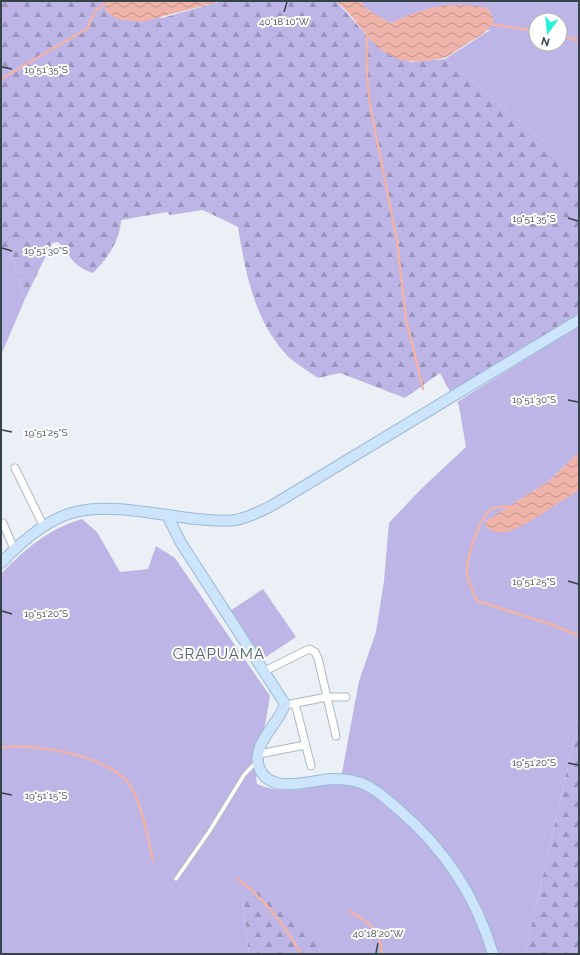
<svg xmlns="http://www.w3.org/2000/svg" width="580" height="955" font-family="Raleway,sans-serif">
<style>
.green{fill:#beb5e7;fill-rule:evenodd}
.forest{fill:url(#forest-firs)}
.water{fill:url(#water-waves)}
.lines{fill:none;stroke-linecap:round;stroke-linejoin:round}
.stream{stroke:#efb3a9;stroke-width:2.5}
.lane-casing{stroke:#adb9c0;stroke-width:5.5}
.street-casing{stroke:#adb9c0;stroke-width:9}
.secondary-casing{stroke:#9bb9d3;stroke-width:12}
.lane{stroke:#fff;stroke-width:3.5}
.street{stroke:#fff;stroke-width:7}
.secondary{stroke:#cce5fd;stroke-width:10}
.ticks{fill:none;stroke:#384349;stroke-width:1.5}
.labels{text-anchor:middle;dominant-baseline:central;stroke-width:4;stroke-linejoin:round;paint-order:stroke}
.quarter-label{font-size:15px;letter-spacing:1px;fill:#50626b;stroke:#fff}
.ticks-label{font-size:10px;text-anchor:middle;fill:#384349;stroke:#fff;stroke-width:4;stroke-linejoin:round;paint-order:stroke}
</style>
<defs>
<pattern id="forest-firs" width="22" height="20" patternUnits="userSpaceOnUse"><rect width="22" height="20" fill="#beb5e7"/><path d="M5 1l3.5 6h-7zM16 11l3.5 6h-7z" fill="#9b95bd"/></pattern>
<pattern id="water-waves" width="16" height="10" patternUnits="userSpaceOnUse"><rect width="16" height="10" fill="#efb3a9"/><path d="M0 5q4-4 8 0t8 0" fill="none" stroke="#c3938c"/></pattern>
</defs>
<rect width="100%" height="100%" fill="#eaf0f5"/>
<path class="green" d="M360,1H579V171L445,59L490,30L407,16L390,23L367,9ZM536,20H560V44H536Z
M1,247L11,253L25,299L1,355Z
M579,326V452L549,481L486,521L562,500L579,489V718L525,954H320L318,945L242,893L249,954H1V574C25,549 48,529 82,519L97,532L120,572L148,569L156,546L175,558L270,696L256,778L257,784C285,797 314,787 341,778L359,681L376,632L384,581L389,523L421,489L466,447L459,406L457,402Z
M263,589L296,637L263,659L230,611Z"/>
<path class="forest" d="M1,1H107L162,18L222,1H336L371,40L411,62L445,59L579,171V313L451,393L440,373L405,398L340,373L318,378C307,370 292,362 284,352C254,318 245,271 238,227L203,210L170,215L167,212L121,220C120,241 107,259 93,273C73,267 71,256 58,242L52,243L25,299L11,253L1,247Z
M579,718V954H525Z
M267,889L319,945L320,954H249L242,893Z"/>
<path class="water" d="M107,1H222L141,22L117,19L105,11Z
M336,1H360L367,9L390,23C427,7 448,0 488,8L494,20C488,34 473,39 460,48C445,59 443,59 424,61C376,66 367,27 336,1Z
M579,452L578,491C558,502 527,527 506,532C498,533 492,532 486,527V521L549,481Z"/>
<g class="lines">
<path class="stream" d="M489,24L536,31
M367,33V78L370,105L397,241L406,319L423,389
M560,35L579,41
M1,79L88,28C92,14 96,7 111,1
M514,506C507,507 499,506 492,509C480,515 466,559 467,572C468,582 473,592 477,601L550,624L579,636
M1,748C34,742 112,756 131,787C142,805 148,839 153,860
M238,879C265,900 285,925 301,954
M350,911C371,925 379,927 382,954"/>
<g class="lane-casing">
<path id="lane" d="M176,879L209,832L244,775L257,761"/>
</g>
<g class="street-casing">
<path id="street" d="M15,468L44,527
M3,523L14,549
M265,671L309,649L315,652L318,658L336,736
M295,703L311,766
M291,704L327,697H346
M259,754L305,745"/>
</g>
<g class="secondary-casing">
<path id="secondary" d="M167,515L181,543L285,704C279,724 251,744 259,767C270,797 312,779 334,779C343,779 352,780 361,783C375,788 386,799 398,809C444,848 476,896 493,954
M1,563C20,543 47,519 75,512C114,503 158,515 197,519C210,520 223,522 236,520C250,517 261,511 273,505L579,320"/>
</g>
<use href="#lane" class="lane"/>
<use href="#street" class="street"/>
<use href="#secondary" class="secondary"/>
</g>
<path class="ticks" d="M284,12L287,2M2,67L12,69M568,218L578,221M2,248L12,251M568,400L578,402M2,430L12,432M568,581L578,584M2,611L12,614M568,763L578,765M2,793L12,795M376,953L378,943"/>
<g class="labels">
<g class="quarter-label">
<text x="219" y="654">GRAPUAMA</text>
</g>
</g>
<g class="ticks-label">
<text x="284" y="25">40°18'10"W</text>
<text x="46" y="73">19°51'35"S</text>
<text x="534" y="222">19°51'35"S</text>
<text x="46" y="254">19°51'30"S</text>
<text x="534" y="403">19°51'30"S</text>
<text x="46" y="436">19°51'25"S</text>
<text x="534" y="585">19°51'25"S</text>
<text x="46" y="617">19°51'20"S</text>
<text x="534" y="766">19°51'20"S</text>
<text x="46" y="799">19°51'15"S</text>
<text x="378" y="937">40°18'20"W</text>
</g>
<rect width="580" height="955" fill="none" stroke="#384349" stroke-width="4"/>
<g transform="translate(548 32) rotate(195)"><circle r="19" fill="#ffffff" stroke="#afb4b6"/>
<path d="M0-3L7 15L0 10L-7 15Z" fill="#23f3d9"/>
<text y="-6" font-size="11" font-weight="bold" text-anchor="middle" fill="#384349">N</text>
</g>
</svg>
